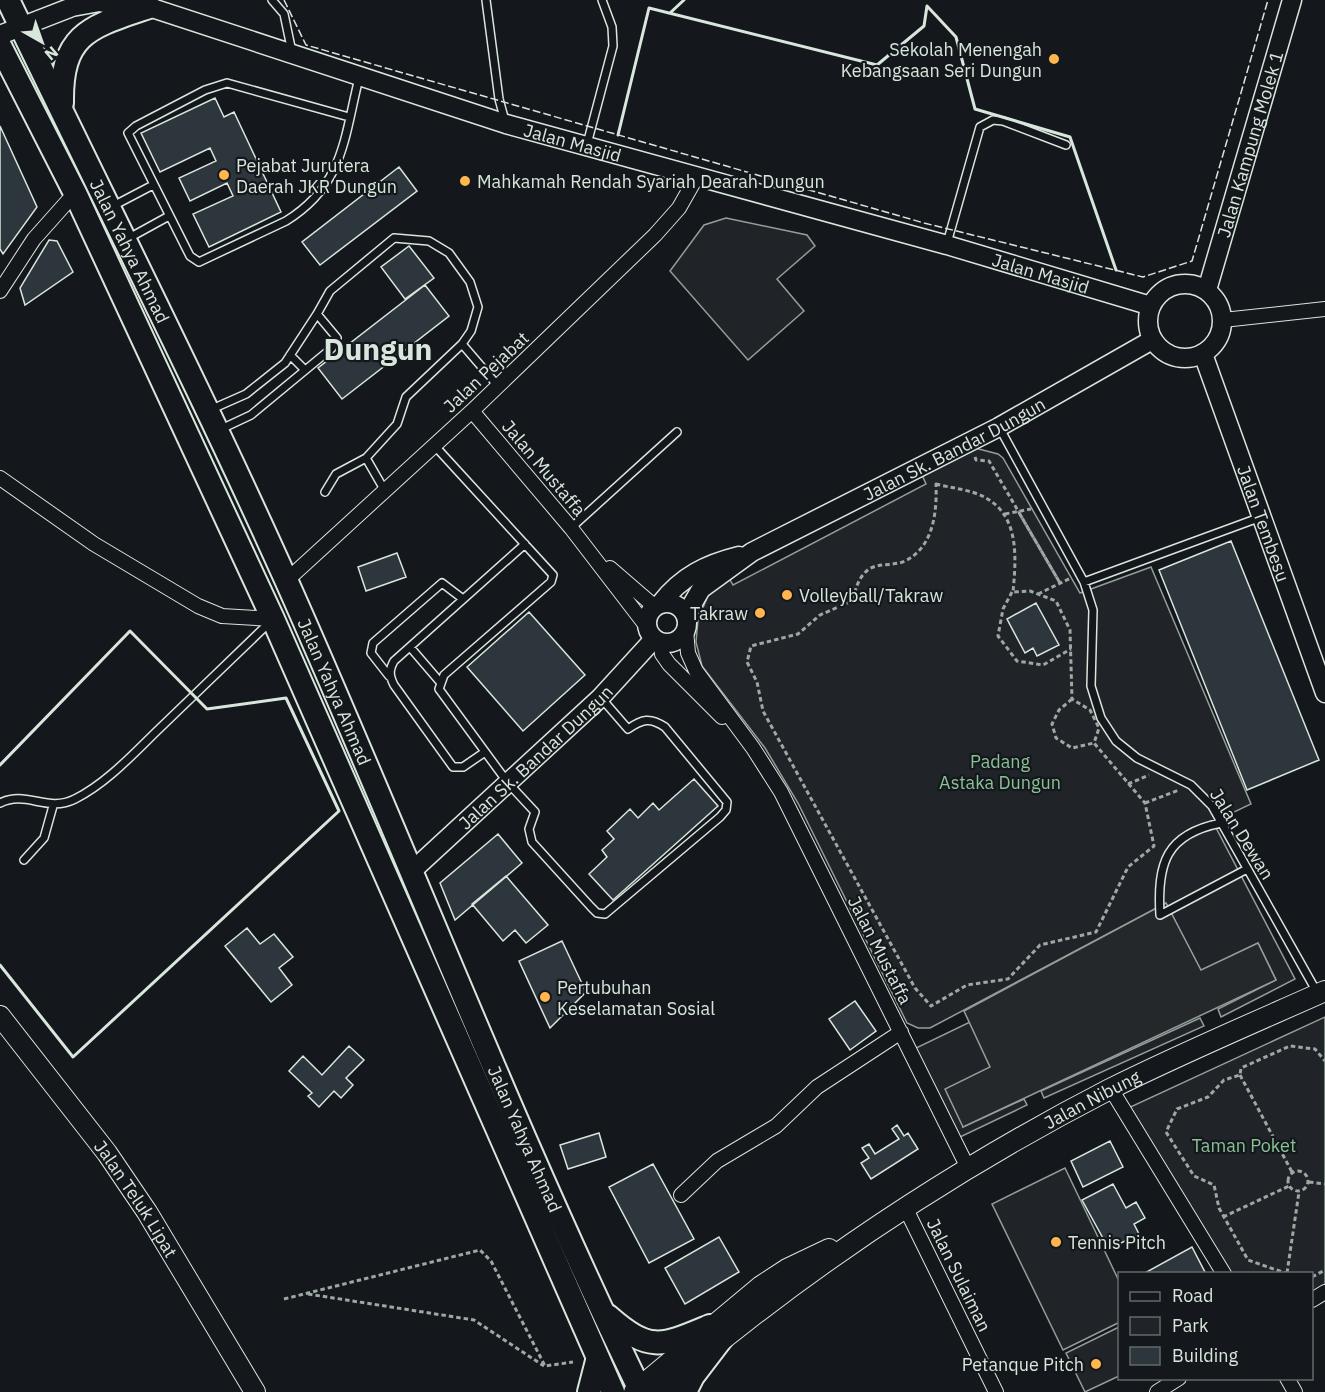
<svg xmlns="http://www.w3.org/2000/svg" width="1325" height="1392" font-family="'IBM Plex Sans',sans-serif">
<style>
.green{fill:#202428;stroke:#939e99;stroke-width:1.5}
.parking{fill:#24282b;stroke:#939e99;stroke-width:1.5}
.building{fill:#2c363c;stroke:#d8e6dc;stroke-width:1.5}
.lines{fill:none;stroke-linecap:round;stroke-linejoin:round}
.service-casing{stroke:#d8e6dc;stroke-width:10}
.minor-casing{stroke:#d8e6dc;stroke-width:16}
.tertiary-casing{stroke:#d8e6dc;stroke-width:21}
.secondary-casing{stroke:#d8e6dc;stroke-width:22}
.primary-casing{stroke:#d8e6dc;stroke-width:26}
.path{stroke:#9da8a2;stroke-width:3;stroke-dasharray:4.5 3;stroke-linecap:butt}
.service{stroke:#14181c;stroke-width:7}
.minor{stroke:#14181c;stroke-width:14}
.tertiary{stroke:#14181c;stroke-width:18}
.secondary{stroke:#14181c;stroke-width:20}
.primary{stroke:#14181c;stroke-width:22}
.fence{stroke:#d8e6dc;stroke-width:1.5;stroke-dasharray:8 3;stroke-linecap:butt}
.wall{stroke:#d8e6dc;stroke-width:3}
.poi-dot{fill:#ffb74d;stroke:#14181c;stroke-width:2}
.labels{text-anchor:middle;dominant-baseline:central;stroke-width:4.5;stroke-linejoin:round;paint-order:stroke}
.poi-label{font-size:18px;fill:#d8e6dc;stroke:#14181c;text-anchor:start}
.street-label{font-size:18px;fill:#d8e6dc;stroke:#14181c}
.park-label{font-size:18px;fill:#8ac095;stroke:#14181c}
.town-label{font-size:30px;font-weight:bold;fill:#d8e6dc;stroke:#14181c}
</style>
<rect width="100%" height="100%" fill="#14181c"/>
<path class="green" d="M726,218L807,235L815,246L777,279L804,311L748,360L670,271L704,225Z
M975,448L998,454L1003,458L1080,593L1151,567L1251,804L1213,822L1295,979L1221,1017L1218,1009L1276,980L1258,943L1201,971L1166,903L930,1028H918L907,1023L798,803L765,748L702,666L696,642L698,620L709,593L729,578L733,585L926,484L922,475Z
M1325,1017V1289L1312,1297V1274L1227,1273L1126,1109Z
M1200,1018L1204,1026L1044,1098L1041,1091Z
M970,1022L991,1067L963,1127L1024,1099L1027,1105L958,1138L916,1048Z
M1065,1168L1119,1281L1120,1322L1063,1350L992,1204Z
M1119,1327V1376L1085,1392L1066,1353Z"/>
<path class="parking" d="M1166,903L1201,970L1258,943L1276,980L963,1127L945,1089L990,1067L964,1011Z"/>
<path class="building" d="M215,98L224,117L234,112L281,212L209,247L193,214L233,196L227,183L190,201L179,178L216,161L210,148L160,172L141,133Z
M0,126L37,207L3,254L0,249Z
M399,167L417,191L320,265L302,242Z
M49,240L57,241L73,272L25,305L20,288Z
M409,246L434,278L405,299L381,267Z
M425,285L449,316L342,399L318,368Z
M1231,541L1319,760L1247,790L1159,570Z
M397,553L406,577L366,591L358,567Z
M1036,603L1059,645L1037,656L1033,648L1025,653L1007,619Z
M529,612L585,675L523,731L467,667Z
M694,779L718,806L613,900L589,874L607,857L602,850L614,839L607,831L630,809L638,818L653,803L659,810Z
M498,834L522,863L455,920L440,883Z
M506,876L548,925L526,943L515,930L503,941L472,904Z
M247,928L260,944L274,934L293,957L279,968L292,985L271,1002L225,946Z
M562,941L586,992L550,1028L519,961Z
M855,1001L876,1031L850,1050L829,1019Z
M349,1046L364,1060L346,1078L353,1085L341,1098L334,1091L319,1107L308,1096L312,1093L289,1071L303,1056L322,1075Z
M897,1125L904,1136L908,1133L918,1149L871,1179L861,1163L869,1158L862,1148L869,1144L875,1154L899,1139L892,1129Z
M599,1133L606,1157L568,1169L560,1145Z
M1110,1141L1123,1167L1083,1187L1071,1161Z
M653,1164L694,1239L649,1263L609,1187Z
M1113,1184L1126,1208L1136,1202L1145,1218L1134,1224L1139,1234L1109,1249L1082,1200Z
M719,1237L739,1272L685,1304L665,1268Z
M1192,1247L1206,1274H1143Z"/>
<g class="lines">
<g class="service-casing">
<path id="service" d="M272,0L284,14L292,52
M486,0L499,99L505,121
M349,117L227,83L205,90L136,126L128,133L190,256L199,262L286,221C344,185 344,138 359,78
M587,144L613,46L612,27L602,0
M113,206L153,185
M129,238L169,216
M947,243L980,127L993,120L1003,121L1066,145
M317,314L330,291L394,238L429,241L449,253L470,282L478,307L471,331L462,344L406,397L397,424L366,458L385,491
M462,344L498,386
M290,355L305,370
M212,409L246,394L285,363L317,314L337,338L332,348L251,415L219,430
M999,427L1084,582L1093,610L1091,686L1101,718L1116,741L1137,758L1191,785L1212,806L1318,994
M434,445L553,575L551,582L444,675L439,689L508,783L535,812L529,829L532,842L591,907L597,913L605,914L720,817L726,810L727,802L665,727C650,717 642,719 628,729L602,699
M325,492L336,474L366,458
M571,528L677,432
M1084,582L1261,517
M410,647L440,682
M389,676L371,653L373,643L442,583L463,599
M485,752L463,767H453L394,685C389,675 389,670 394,661L525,544
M0,803C27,790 47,813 75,799C107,783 134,753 160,728C196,693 233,658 269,623
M1221,823C1166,834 1157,863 1160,915L1247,869
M24,860L44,838L53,806"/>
</g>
<g class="minor-casing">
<path id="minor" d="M0,291L34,239L75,193
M1223,320L1325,309
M472,411L571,528L647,627
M0,478L94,544L198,606L222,616L273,619
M610,568L654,606
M286,581L472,411L655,235L679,208L696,178
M686,630L688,653L696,671L753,748L781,792L969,1170
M661,643L662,654L669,664L722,717
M1111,1089L1224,1274
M681,1195L717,1161L776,1126L817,1087L901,1032
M905,1207L996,1392
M1312,1300L1325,1292
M1287,1378L1295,1392
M1157,1392L1179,1378"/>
</g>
<g class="tertiary-casing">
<g id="tertiary">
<path id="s1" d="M0,35L72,7L105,1L149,7L506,124L947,245L1151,306"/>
<circle cx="1185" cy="321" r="37"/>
<path id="s2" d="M1207,290L1292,0"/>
<path id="s3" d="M1203,354L1325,693"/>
<circle cx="667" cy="623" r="20"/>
<path d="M661,603C682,576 707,564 739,556"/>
<path id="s4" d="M686,615L701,589L752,552L999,427L1152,340"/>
<path id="s5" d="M412,871L600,698L654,639"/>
</g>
</g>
<g class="secondary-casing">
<g id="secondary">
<path id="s6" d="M0,1016L107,1153L147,1212L255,1392"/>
<path d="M634,1392L761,1286L787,1269L829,1249"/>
<path id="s7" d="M659,1392C797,1274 949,1172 1110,1089C1180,1054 1253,1023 1325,991"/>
</g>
</g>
<g class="primary-casing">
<g id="primary">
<path id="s8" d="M8,0C101,194 199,386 287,582C407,851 512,1127 641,1392"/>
<path d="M101,0L105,1"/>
<path d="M0,46L75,193L273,619L613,1392"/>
<path d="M62,103C61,33 90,27 149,7"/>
<path d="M608,1316C650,1353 662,1346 710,1326"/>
<path d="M589,1392L597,1361"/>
<path d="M685,1392L693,1376L722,1338"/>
</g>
</g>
<path class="path" d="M975,457L976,460L989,461L1060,583L1018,511
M936,484C951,488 973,490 986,498C1020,517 1016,559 1013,592L1030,591L1056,601L1070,630L1072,699L1090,710L1099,728L1094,743L1145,803L1154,846L1128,867L1096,932L1040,945L1008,979L967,985L931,1006L915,988L763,711L757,682L747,662L751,646L798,634L820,615L852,601C856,589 858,577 869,569C879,563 894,566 905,561C934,547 937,511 936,484Z
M1005,514L1031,509
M1012,592L1003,609L998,636L1017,661L1043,665L1071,649
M1038,594L1071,578
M1072,699L1059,710L1052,724L1056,738L1072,748L1094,743
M1128,784L1149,775
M1145,803L1179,790
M1240,1075L1292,1172
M1288 1181a10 10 0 1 1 20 0a10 10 0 1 1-20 0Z
M1309,1182L1325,1184
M1223,1217L1289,1186
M1287,1273L1299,1192
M1288,1274L1248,1260L1219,1208L1214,1185L1194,1176L1166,1132L1177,1109L1208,1097L1224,1080L1240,1075L1241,1068L1290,1046L1315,1049L1325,1061
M1312,1277L1325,1270
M308,1294L474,1320L544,1366
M284,1299L480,1250L491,1261L545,1366L573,1362"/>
<use href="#service" class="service"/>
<use href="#minor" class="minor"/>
<use href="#tertiary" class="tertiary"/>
<use href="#secondary" class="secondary"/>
<use href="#primary" class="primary"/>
<path class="fence" d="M284,0L306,45L924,223L1143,277L1192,261L1268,0"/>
<path class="wall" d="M670,13L684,0
M618,135L649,8L877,65L924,26L927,6L956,37L975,109L1070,137L1116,270
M0,765L130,631L207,709L286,698L339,811L73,1057L0,965"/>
</g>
<g class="poi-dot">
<circle cx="1054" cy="59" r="6"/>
<circle cx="224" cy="175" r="6"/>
<circle cx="465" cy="181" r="6"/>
<circle cx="787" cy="595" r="6"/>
<circle cx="760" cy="613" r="6"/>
<circle cx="545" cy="997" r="6"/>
<circle cx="1056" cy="1242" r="6"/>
<circle cx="1096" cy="1364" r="6"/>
</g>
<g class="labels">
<g class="poi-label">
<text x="1042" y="49" text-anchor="end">Sekolah Menengah<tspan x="1042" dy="21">Kebangsaan Seri Dungun</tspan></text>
<text x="236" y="165">Pejabat Jurutera<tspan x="236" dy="21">Daerah JKR Dungun</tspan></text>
<text x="477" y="181">Mahkamah Rendah Syariah Dearah Dungun</text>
<text x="799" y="595">Volleyball/Takraw</text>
<text x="748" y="613" text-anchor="end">Takraw</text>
<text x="557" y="987">Pertubuhan<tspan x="557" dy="21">Keselamatan Sosial</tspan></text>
<text x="1068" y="1242">Tennis Pitch</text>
<text x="1084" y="1364" text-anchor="end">Petanque Pitch</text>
</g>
<g class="street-label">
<text stroke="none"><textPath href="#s1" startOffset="600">Jalan Masjid</textPath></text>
<text stroke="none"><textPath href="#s2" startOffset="152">Jalan Kampung Molek 1</textPath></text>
<text stroke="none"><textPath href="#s8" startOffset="279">Jalan Yahya Ahmad</textPath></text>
<text stroke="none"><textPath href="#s1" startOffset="1086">Jalan Masjid</textPath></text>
<text transform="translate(486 372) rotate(-43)">Jalan Pejabat</text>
<text stroke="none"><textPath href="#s4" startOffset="320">Jalan Sk. Bandar Dungun</textPath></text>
<text transform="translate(544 468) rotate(50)">Jalan Mustaffa</text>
<text stroke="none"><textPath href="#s3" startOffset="180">Jalan Tembesu</textPath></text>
<text stroke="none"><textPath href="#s8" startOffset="765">Jalan Yahya Ahmad</textPath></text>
<text stroke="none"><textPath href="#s5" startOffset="168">Jalan Sk. Bandar Dungun</textPath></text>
<text transform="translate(1242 834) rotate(58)">Jalan Dewan</text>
<text transform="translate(880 950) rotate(63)">Jalan Mustaffa</text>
<text stroke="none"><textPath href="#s7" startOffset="524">Jalan Nibung</textPath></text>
<text stroke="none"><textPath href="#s8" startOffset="1251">Jalan Yahya Ahmad</textPath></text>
<text stroke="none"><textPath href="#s6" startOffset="228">Jalan Teluk Lipat</textPath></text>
<text transform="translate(959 1275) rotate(64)">Jalan Sulaiman</text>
</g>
<g class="park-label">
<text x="1000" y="761">Padang<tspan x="1000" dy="21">Astaka Dungun</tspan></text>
<text x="1244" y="1145">Taman Poket</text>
</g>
<g class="town-label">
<text x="378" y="348">Dungun</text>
</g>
</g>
<rect x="1118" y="1272" width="195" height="108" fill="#14181c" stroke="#626a69" stroke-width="1.5"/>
<rect x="1130" y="1292" width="30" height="9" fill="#14181c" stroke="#626a69" stroke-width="1.5"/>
<text x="1172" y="1302" font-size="18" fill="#d8e6dc">Road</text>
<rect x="1130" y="1317" width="30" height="18" fill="#202428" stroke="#626a69" stroke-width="1.5"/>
<text x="1172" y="1332" font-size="18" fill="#d8e6dc">Park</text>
<rect x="1130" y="1347" width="30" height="18" fill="#2c363c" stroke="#626a69" stroke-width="1.5"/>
<text x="1172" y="1362" font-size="18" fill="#d8e6dc">Building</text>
<g transform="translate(42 42) rotate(140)" stroke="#14181c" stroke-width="4.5" paint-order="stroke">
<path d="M0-4.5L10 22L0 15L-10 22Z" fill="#d8e6dc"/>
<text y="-9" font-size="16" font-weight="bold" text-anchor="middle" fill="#d8e6dc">N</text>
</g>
</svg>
